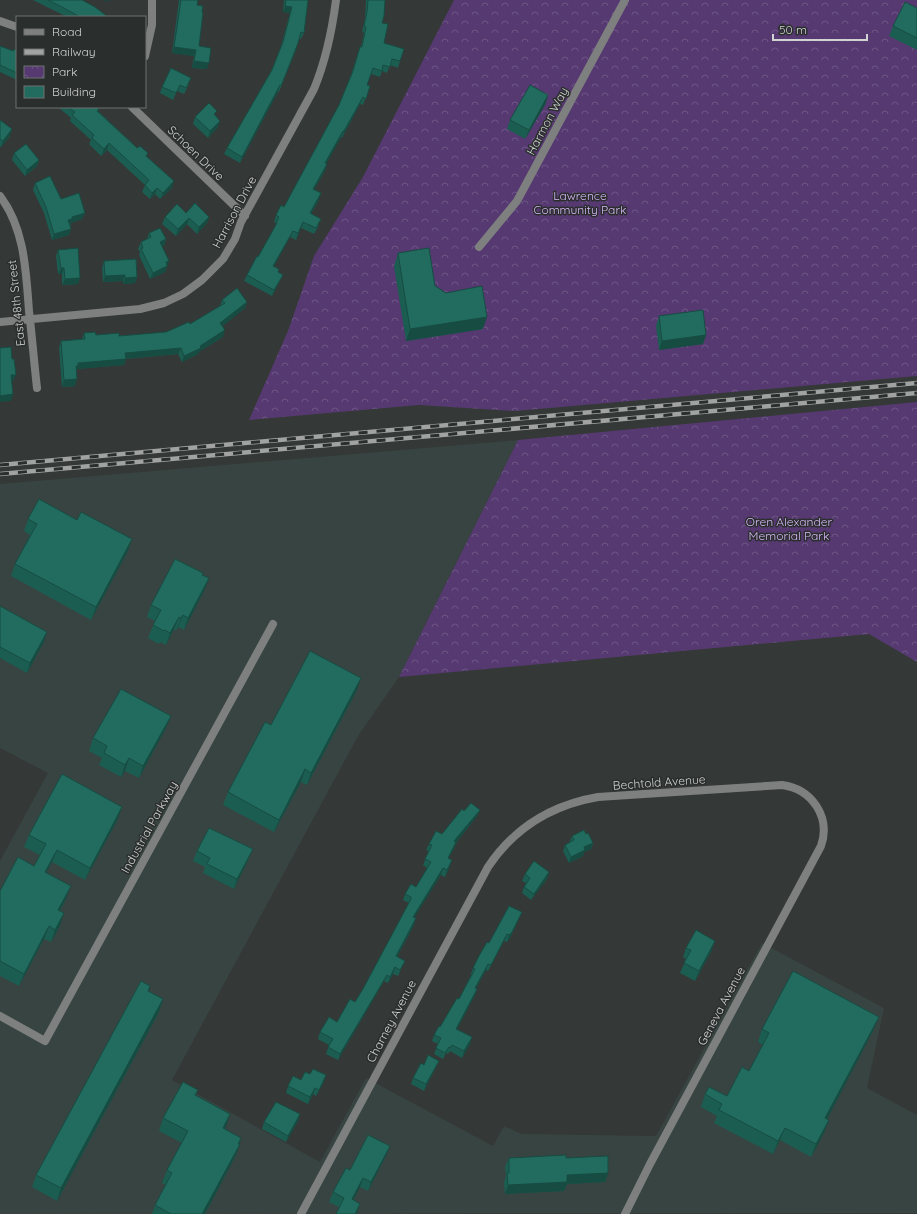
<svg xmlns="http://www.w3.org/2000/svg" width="917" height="1214" font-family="Quicksand,sans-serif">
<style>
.built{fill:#384441}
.park{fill:url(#park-crowns)}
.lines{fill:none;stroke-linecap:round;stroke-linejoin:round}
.street{stroke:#7e807f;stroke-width:8}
.rail-casing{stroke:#a0a3a2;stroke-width:4.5}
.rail{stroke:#2a2e2d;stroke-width:3;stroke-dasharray:9;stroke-linecap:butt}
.wall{fill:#1c5d52}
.shaded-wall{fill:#174c42}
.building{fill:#216c5f;stroke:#174c42}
.labels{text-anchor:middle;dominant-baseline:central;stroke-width:3;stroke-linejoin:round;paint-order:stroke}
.street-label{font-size:12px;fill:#d1d3d2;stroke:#2a2e2d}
.park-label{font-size:12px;fill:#dabafa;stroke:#2a2e2d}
</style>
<defs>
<pattern id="park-crowns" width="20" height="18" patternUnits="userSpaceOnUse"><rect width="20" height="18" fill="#563971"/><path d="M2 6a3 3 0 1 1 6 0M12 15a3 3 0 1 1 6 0" fill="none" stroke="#6d5584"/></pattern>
</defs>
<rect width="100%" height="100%" fill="#343837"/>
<path class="built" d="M518,440L399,677L358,736L172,1080L320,1162L366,1078L493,1146L504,1126L522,1134L656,1136L762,943L884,1008L867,1088L917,1115V1213L0,1214V861L48,773L0,748V484Z"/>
<path class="park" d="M454,0H917V376L515,411L419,405L249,420L288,331L314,256L363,177Z
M917,402V662L869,634L399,677L518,440Z"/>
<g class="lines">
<path class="street" d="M0,21L17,27
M145,56L152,25V0
M132,107L245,216
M0,196C25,229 26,272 29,311C32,336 34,362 37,388
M479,247L517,201L625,0
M0,322L140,309L164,303L183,294L202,280L223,259L235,239L241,222L314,89C326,60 332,31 336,0
M0,1016L45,1041L273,624
M301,1214L488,867C514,828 552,805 598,797L782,785C812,789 831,817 821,846L650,1164L625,1214"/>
<g class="rail-casing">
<path id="rail" d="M0,465L917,383
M0,474L917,393"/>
</g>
<use href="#rail" class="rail"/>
</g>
<path class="wall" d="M33,0H82L108,17H67Z
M179,0H198L197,5L202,12L199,46L207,69L192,68L194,56L172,53Z
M284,0H308L304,33L301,39H299L296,50L279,92H278L240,163L224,154L227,148L272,70L281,46L290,13L283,12Z
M366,0H385L382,23L384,43L400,61L398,68L390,65L387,73L382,71L380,77L371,74L367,85L370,86L363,105L360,104L342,138L341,137L326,164L325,171L314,189L319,200L311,214L319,225L314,234L301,228L296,240L290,237L274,266L278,272L280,281L272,296L244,281L247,275L258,257L274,229L276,223L274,222L276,215L284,207L339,105L351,75L358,53L360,47H361L364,33L362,32L365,18Z
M917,8V50L889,36L893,26Z
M0,46L13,51H17V80L0,72Z
M189,84L184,94L177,91L173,100L160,93L162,87Z
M548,95L545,105L525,139L507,129L510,120Z
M58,107H96L99,109L98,111L147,157L172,188L160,199L155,194L150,199L142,192L145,185L107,150L101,156L89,144L91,140L70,121L71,118Z
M215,115L218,127L208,138L193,124L195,117Z
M0,120L10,136L1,147H0Z
M14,153L39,160L37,166L25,176L12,160Z
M35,183L85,213L82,219L71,223L69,235L52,240L44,213L33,190Z
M165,217H209L207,223L197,234L187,224L176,236L162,224Z
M149,233L166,239L164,246H162L169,261L165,272L150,279L139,255L140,252L138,249L141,242L147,239Z
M58,250L80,278L78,284L62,285V274H58L56,256Z
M398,253L435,286L446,293L483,329L406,341L394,266Z
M104,261L137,277L135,283L123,284V281L103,282L102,268Z
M222,300L247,302L245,308L222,326L223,337L200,351L198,354L182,362L178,354L126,359L124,365L77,369L75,386L62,387L59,348L61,341L82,339L84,333L96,335L119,336L166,332L190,324L220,306Z
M659,316L706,335L703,344L659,350L656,326Z
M28,519L128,551L91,620L11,576L15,564L30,535L24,531Z
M202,575L209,578L204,591L184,630L178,627L176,631L174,629L166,645L160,642L159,644L148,638L155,621L147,617L151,605Z
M0,606L44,642L27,673L0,658Z
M357,690L307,785L301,782L274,832L223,805L228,792L271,725Z
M171,716L166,728L139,778L125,771L121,777L99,765L102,758L89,751L93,738Z
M480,810L477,816L456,843L454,849L448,858L450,866L445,877L441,875L414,917V925L397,957L405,961L402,967L398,976L393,974L388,983L384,981L338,1060L326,1054L329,1045L318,1039L320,1032L337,1022L355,1002L363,989L409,903L403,900L405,894L416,887L427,868L423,865L429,851L426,850L429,844L442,834L464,811Z
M118,819L85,880L52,862L46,873L66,899L60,911V926L51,942L44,939L19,986L0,976V891L34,866L40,855L24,847L29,835Z
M586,834L593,843L591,849L584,852L583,856L569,863L563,851L565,845L569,843L572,836Z
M197,851L249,858L234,889L203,873L205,867L193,861Z
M549,872L547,879L531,900L522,893L524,887L526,883L522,881L525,874Z
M522,912L519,919L510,938L507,942L504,941L488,971L486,970L476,988L477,989L475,995L457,1029L472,1037L470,1044L462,1058L450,1051L448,1054L446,1053L443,1059L434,1054L438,1044L432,1041L434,1035L440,1027L459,999L471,975V974L473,968L489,943Z
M686,948L712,950L695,981L680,973L686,959L683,957Z
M150,986L148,991L163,999L159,1012L57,1201L32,1187L36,1175Z
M762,1029H874L827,1119L824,1133L811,1157L780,1140L773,1154L714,1123L717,1116L701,1107L705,1094L727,1096L749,1071L763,1045L758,1042Z
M424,1065L436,1067L424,1091L411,1084L413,1078Z
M310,1074L324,1082L316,1096L313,1094L308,1104L286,1093L288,1086L301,1080Z
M196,1096L230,1114L225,1129L240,1144L235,1157L205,1214H152L155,1205L166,1185L162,1183L167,1170L182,1143L159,1131L163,1118Z
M300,1114L298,1121L286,1142L262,1129L264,1122Z
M390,1146L386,1156L368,1191L360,1187L339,1207L329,1202L333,1192L350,1170Z
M509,1158H566L608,1173L605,1182L567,1184L564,1191L505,1194L504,1182L506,1176L505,1167Z"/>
<path class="shaded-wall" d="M104,0H113L104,1Z
M285,6L292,7L290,13L283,12Z
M174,47L196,50L194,56L172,53Z
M194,61L209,63L207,69L192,68Z
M280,85L278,92L240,163L242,157Z
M548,95L545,105L525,139L529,130Z
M363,97L360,104L342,138L344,131Z
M220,121L218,127L208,138L210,131Z
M12,129L10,136L1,147L3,141Z
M343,131L341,137L323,170L325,163Z
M109,143L107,150L101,156L104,149Z
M39,160L37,166L25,176L27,170Z
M327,164L325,171L311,195L313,189Z
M174,181L172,188L160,199L163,193Z
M157,188L155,194L150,199L152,193Z
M321,193L319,200L307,220L310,213Z
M85,213L82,219L71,223L70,225L68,220L72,217Z
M209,217L207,223L197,234L199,227Z
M189,218L187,224L176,236L178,229Z
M303,222L301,228L296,240L298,233Z
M71,229L69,235L52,240L54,234Z
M293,231L290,237L271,272L273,266Z
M166,239L164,246L158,248L160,242Z
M169,261L165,272L150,279L153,273L166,262Z
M61,268H64L62,274H58Z
M125,275L123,281L103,282L105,276Z
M283,275L280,281L272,296L274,290Z
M137,277L135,283L123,284L125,278Z
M80,278L78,284L62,285L65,279Z
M247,302L245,308L218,330L220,323Z
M487,317L483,329L406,341L410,329Z
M225,330L223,337L200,351L198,354L182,362L184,356Z
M706,335L703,344L659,350L662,341Z
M181,348L178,354L123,359L125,353Z
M126,359L124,365L77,369L74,373L78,363Z
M11,375H16L13,381H9Z
M77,379L75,386L62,387L64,380Z
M13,394L11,401L0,402V396Z
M132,539L128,551L91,620L96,607Z
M209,578L204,591L184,630L188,618Z
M183,615L178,627L176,631L181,618Z
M179,617L174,629L166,645L170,633Z
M47,632L44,642L27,673L30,663Z
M361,678L357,690L307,785L311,773Z
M171,716L166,728L139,778L143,766Z
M129,758L125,771L121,777L125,765Z
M305,769L301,782L274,832L279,820Z
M122,807L118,819L85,880L90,868Z
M480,810L477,816L456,843L454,849L445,864L454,841Z
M593,843L591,849L584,852L583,856L569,863L571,857L584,847Z
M253,849L249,858L234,889L237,879Z
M57,850L52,862L40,884L45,872Z
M452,860L450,866L445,877L447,870Z
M443,868L441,875L411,923L413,917Z
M549,872L547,879L531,900L534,894Z
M71,886L66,899L53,922L58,910Z
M522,912L519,919L510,938L507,942L509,935Z
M64,913L60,926L51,942L55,930Z
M416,918L414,925L394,962L396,956Z
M49,926L44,939L19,986L24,974Z
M507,934L504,941L488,971L491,965Z
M715,941L712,950L695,981L699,971Z
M488,964L486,970L473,994L475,988Z
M395,967L393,974L388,983L390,977Z
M387,975L384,981L338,1060L340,1054Z
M477,989L475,995L454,1035L456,1029Z
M163,999L159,1012L57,1201L61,1188Z
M879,1017L874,1029L821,1131L825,1118Z
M472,1037L470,1044L462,1058L464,1051Z
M439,1061L424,1091L426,1084Z
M326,1075L324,1082L316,1096L319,1090Z
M315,1088L313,1094L308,1104L310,1097Z
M230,1114L226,1127L218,1140L223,1128Z
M300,1114L298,1121L286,1142L288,1136Z
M829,1120L824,1133L811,1157L816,1144Z
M785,1128L780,1140L773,1154L778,1141Z
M241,1138L237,1150L240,1144L235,1157L205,1214H202Z
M390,1146L386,1156L368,1191L371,1182Z
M608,1173L605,1182L567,1184L564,1191L505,1194L508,1185L567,1175Z
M363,1178L360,1187L349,1209L352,1199Z
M360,1204L357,1213L356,1214H355Z"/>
<path class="building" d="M48,0H82L95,7L108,17H80L64,8Z
M181,0H198L197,5L203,6L202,12L203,13L199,46L211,48L209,63L194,61L196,50L174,47Z
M286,0H308L304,33L301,32L298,43L281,86L280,85L242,157L227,148L272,70L283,42L292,7L285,6Z
M368,0H385L384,16L382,23L388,24L384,43L404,49L400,61L392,59L390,67L383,65L382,71L373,68L367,85L370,86L366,99L363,97L344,131H343L325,163L327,164L313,189L321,193L310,213L321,219L316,228L303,222L298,233L293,231L273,266L279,269L278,272L283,275L274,290L247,275L257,256L258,257L277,223H276L279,217L276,215L281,205L284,207L339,105L353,71L360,47H362L366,27L364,26L367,12Z
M905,2L917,8V38L893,26Z
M0,46L13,51L14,49L17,51V73L0,65Z
M171,68L191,78L186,88L180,85L176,93L162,87Z
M530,85L548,95L529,130L510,120Z
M209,103L217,111L214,114L220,121L210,131L195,117Z
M68,107H96L99,109L97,111L135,146L137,148L140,146L148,153L146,156L174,181L163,193L157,188L152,193L145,185L149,180L109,143L104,149L92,138L94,135L72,115L75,112Z
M0,120L12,129L3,141L0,139Z
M26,144L39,160L27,170L14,153Z
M50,176L61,199L79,193L85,213L72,217V219L68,220L71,229L54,234L46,207L35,183Z
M195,203L209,217L199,227L189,218L178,229L165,217L177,204L186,213Z
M160,228L166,239L160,242L169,261L166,262L167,266L153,273L141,249L143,248L141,242L151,237L149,233Z
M78,248L80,278L65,279L64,268H61L58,250Z
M429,248L435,286L446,293L482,286L487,317L410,329L398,253Z
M136,259L137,277L125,278V275L105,276L104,261Z
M237,288L247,302L220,323L225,330L200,346L201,348L184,356L181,348L125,353L126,359L78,363V366H76L77,379L64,380L61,341L85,339L84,333L95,332L96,335L119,333V336L166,332L189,322L190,324L225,303L222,300Z
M703,310L706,335L662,341L659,316Z
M11,347L12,359H14L16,375H11L13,394L0,396V348Z
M39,499L77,520L81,512L132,539L96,607L15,564L37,524L28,519Z
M175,559L203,573L202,575L209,578L188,618L183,615L181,618L179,617L170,633L165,630L164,631L153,625L161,610L151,605Z
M0,606L47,632L30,663L0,647Z
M310,651L361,678L311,773L305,769L279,820L228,792L265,722L271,725Z
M121,689L171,716L143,766L129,758L125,765L104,753L107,746L93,738Z
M62,774L122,807L90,868L57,850L45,872L71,886L58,910L64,913L55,930L49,926L24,974L0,961V891L18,857L34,866L46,844L29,835Z
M471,803L480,810L454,841L456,842L448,858L452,860L447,870L443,868L413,917L416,918L396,956L405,961L400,970L395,967L390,977L387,975L340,1054L328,1047L333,1039L320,1032L329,1017L337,1022L350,999L355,1002L363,989L411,899V897L405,894L411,884L416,887L431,862L425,859L432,845L429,844L436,831L442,834L462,809L464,811Z
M209,828L253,849L237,879L207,864L210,858L197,851Z
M584,830L586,834L588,833L593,843L584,847L585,850L571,857L565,845L574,840L572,836Z
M534,861L549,872L534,894L524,887L530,878L525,874Z
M509,906L522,912L512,932L509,935L507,934L491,965L488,964L475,988L477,989L456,1029L472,1037L464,1051L452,1045L450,1048L449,1047L445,1053L436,1048L441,1038L434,1035L439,1026L440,1027L457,998L459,999L475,969L473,968L479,956L487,942L489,943Z
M696,930L715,941L699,971L684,963L691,950L686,948Z
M793,971L879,1017L825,1118L829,1120L816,1144L785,1128L778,1141L719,1110L722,1104L705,1094L709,1087L727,1096L742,1067L749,1071L769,1033L762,1029Z
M141,981L150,986L148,991L163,999L61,1188L36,1175Z
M428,1055L439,1061L426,1084L413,1078L421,1063L424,1065Z
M313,1069L326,1075L319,1090L315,1088L310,1097L288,1086L293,1076L301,1080L305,1072L310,1074Z
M183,1082L198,1090L195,1095L230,1114L223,1128L241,1138L238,1144H240L202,1214H171L155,1205L172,1173L167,1170L188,1131L163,1118Z
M276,1102L300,1114L288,1136L264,1122Z
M368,1135L390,1146L371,1182L363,1178L352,1199L360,1204L355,1214H336L344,1198L333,1192L346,1168L350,1170Z
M566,1155V1158L608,1156V1173L567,1175V1182L508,1185L507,1173H509V1158Z"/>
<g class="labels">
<g class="street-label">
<text transform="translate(547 121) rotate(-62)">Harmon Way</text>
<text transform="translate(196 153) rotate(44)">Schoen Drive</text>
<text transform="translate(234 212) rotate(-62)">Harrison Drive</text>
<text transform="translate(16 303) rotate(-96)">East 48th Street</text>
<text transform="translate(659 782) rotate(-4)">Bechtold Avenue</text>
<text transform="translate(149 827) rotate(-61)">Industrial Parkway</text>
<text transform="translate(721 1006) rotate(-62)">Geneva Avenue</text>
<text transform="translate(391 1021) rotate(-62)">Charney Avenue</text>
</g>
<g class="park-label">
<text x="580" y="195">Lawrence<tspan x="580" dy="14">Community Park</tspan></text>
<text x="789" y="521">Oren Alexander<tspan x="789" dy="14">Memorial Park</tspan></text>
</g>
</g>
<rect x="16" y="16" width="130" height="92" fill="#2a2e2d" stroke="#6d706f"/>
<rect x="24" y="29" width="20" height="6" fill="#7e807f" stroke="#6d706f"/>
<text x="52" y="36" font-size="12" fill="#d1d3d2">Road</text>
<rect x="24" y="49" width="20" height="6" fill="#a0a3a2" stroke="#6d706f"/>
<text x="52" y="56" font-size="12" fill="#d1d3d2">Railway</text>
<rect x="24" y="66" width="20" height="12" fill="url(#park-crowns)" stroke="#6d706f"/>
<text x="52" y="76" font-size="12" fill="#d1d3d2">Park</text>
<rect x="24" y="86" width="20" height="12" fill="#216c5f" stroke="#6d706f"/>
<text x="52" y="96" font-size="12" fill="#d1d3d2">Building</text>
<path d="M773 34v6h94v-6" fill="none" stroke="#d1d3d2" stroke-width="2"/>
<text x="779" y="34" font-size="12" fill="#d1d3d2" stroke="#2a2e2d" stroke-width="3" paint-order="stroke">50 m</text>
</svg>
